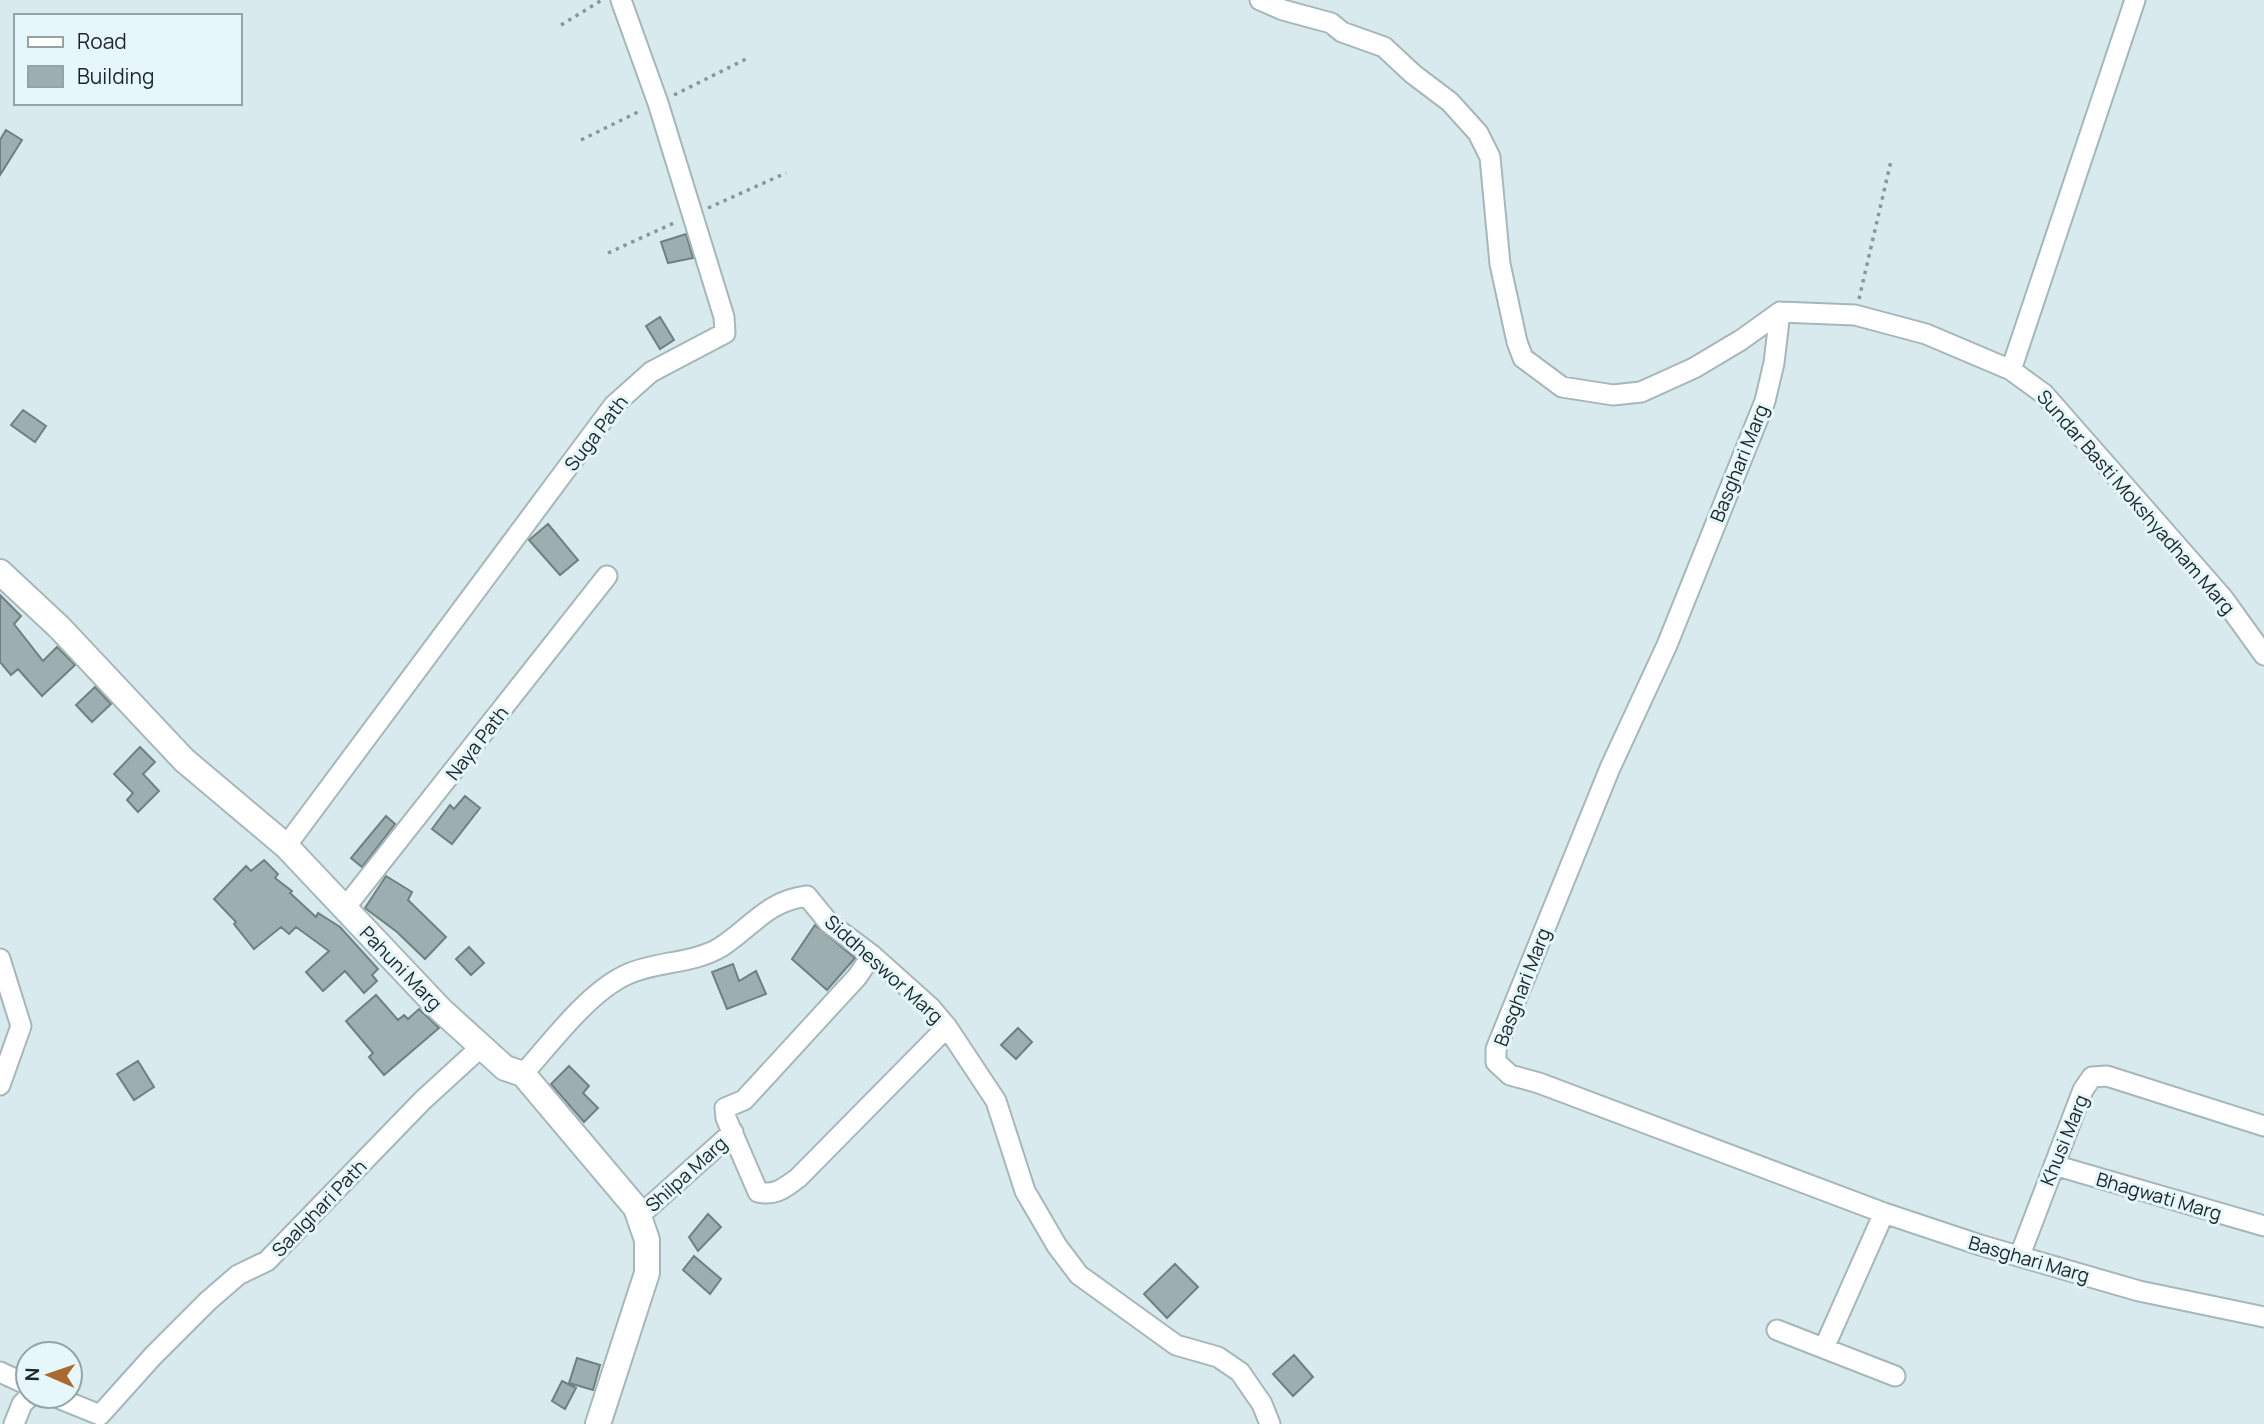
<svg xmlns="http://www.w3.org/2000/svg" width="2264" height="1424" font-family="Manrope,sans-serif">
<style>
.building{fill:#9daeb1;stroke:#6f8083;stroke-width:2}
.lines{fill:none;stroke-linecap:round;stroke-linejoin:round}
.minor-casing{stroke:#a5b7ba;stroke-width:23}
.tertiary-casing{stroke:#a5b7ba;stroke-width:28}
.path{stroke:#899799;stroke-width:3.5;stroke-dasharray:3.5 5;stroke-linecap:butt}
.minor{stroke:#fff;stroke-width:19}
.tertiary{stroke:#fff;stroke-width:24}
.labels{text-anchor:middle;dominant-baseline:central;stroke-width:6;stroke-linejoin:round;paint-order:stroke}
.street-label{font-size:19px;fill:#1e2526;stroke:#e5f7fa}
</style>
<rect width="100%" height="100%" fill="#d8eaed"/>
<path class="building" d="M6,130L22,140L0,175V140Z
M686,234L693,258L668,263L661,242Z
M660,317L674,340L660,349L646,326Z
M23,410L46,426L35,442L11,425Z
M548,524L578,560L560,575L529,540Z
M0,595L21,616L14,624L43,661L57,647L75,665L42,696L18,669L11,675L0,662Z
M95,687L111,704L92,722L76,705Z
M140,747L155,762L143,774L159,791L138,812L127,800L133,793L114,774Z
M465,796L480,808L452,844L432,829L450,805L454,809Z
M386,816L395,824L362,867L351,858Z
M264,860L278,874L275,878L292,891L290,893L316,917L318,913L340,927L378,969L372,975L377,981L364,993L345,971L323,991L306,972L329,951L296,927L289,934L281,927L254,949L234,924L236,922L214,899L246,866L251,871Z
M386,876L412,892L408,900L446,937L425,959L397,932L365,908Z
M815,925L855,958L827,990L792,959Z
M469,947L484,963L471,975L456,959Z
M733,964L739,981L756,971L766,994L727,1009L712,972Z
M376,995L398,1020L404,1015L408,1019L419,1009L439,1028L384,1075L369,1057L373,1053L346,1021Z
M1018,1028L1032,1042L1016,1059L1001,1045Z
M138,1061L154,1087L134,1100L117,1074Z
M569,1066L589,1086L583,1093L598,1108L584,1122L551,1084Z
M708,1214L721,1227L698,1251L689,1237Z
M694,1256L721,1279L710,1294L683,1270Z
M1175,1264L1198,1287L1167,1318L1144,1294Z
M1294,1355L1313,1377L1293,1396L1273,1374Z
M577,1358L600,1365L593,1390L569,1383Z
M562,1381L576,1388L565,1409L552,1401Z"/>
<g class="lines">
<g class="minor-casing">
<path id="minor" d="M1260,0L1283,10L1331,23L1342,32L1384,47L1413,74L1450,102L1478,133L1490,157L1500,264L1517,342L1523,358L1562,387L1613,395L1641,392L1694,368L1741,340L1780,312L1855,315L1926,334L2011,370L2044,394L2223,598L2264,655
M1780,312L1774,363L1765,401L1667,645L1610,768L1496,1049V1062L1510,1075L1539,1083L1884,1213L1980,1245L2139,1291L2264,1317
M2011,370L2135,0
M286,846L614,405L651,372L725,333L724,317L658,103L621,0
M344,909L607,576
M872,955L857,977L744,1100L725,1108L726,1118L758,1192C776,1196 784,1188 798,1178L947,1027
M0,959L21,1026L0,1085
M523,1074C552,1042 589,991 628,974C657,961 693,964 721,947C752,927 767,901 807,896L829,923L872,955L930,1007L947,1027L996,1101L1025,1191L1057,1246L1079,1275L1176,1345L1218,1357L1240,1372L1262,1404L1270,1424
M2054,1165L2264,1226
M639,1216L733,1132
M2020,1255L2083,1090L2092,1077L2107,1076L2264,1126
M1777,1330L1895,1376
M1824,1348L1884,1213
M0,1372L28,1385
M53,1396L100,1415L153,1356L208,1301L238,1275L267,1261L423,1100L481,1047
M14,1424L22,1404L30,1396"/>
</g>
<g class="tertiary-casing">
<path id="tertiary" d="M0,572L59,627L184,760L286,846L441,1010L505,1068L523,1074L636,1208L647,1240V1273L598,1424"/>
</g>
<path class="path" d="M561,25L602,0
M674,95L746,59
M581,140L642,110
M708,208L786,173
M608,253L676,222
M1859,299L1891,161"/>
<use href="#minor" class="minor"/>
<use href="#tertiary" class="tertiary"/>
</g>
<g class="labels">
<g class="street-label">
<text transform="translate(596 433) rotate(-52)">Suga Path</text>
<text transform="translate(1739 463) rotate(-68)">Basghari Marg</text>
<text transform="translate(2136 502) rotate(49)">Sundar Basti Mokshyadham Marg</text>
<text transform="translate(477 743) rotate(-52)">Naya Path</text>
<text transform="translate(401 968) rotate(46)">Pahuni Marg</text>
<text transform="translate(884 969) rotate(42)">Siddheswor Marg</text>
<text transform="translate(1522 987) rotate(-69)">Basghari Marg</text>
<text transform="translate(2064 1140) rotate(-68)">Khusi Marg</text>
<text transform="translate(686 1174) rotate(-42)">Shilpa Marg</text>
<text transform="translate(2159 1196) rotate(16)">Bhagwati Marg</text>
<text transform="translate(319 1208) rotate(-46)">Saalghari Path</text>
<text transform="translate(2029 1259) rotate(16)">Basghari Marg</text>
</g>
</g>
<rect x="14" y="14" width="228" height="91" fill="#e5f7fa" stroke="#95a3a5" stroke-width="2"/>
<rect x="28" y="37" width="35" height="10" fill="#ffffff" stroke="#95a3a5" stroke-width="2"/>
<text x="77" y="49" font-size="21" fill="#1e2526">Road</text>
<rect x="28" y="66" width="35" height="21" fill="#9daeb1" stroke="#95a3a5" stroke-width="2"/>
<text x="77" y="84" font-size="21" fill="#1e2526">Building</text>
<g transform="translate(49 1375) rotate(272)"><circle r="33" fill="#e5f7fa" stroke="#95a3a5" stroke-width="2"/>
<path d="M0-5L12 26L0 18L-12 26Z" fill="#a96931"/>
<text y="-10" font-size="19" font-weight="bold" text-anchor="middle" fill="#1e2526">N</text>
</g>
</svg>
